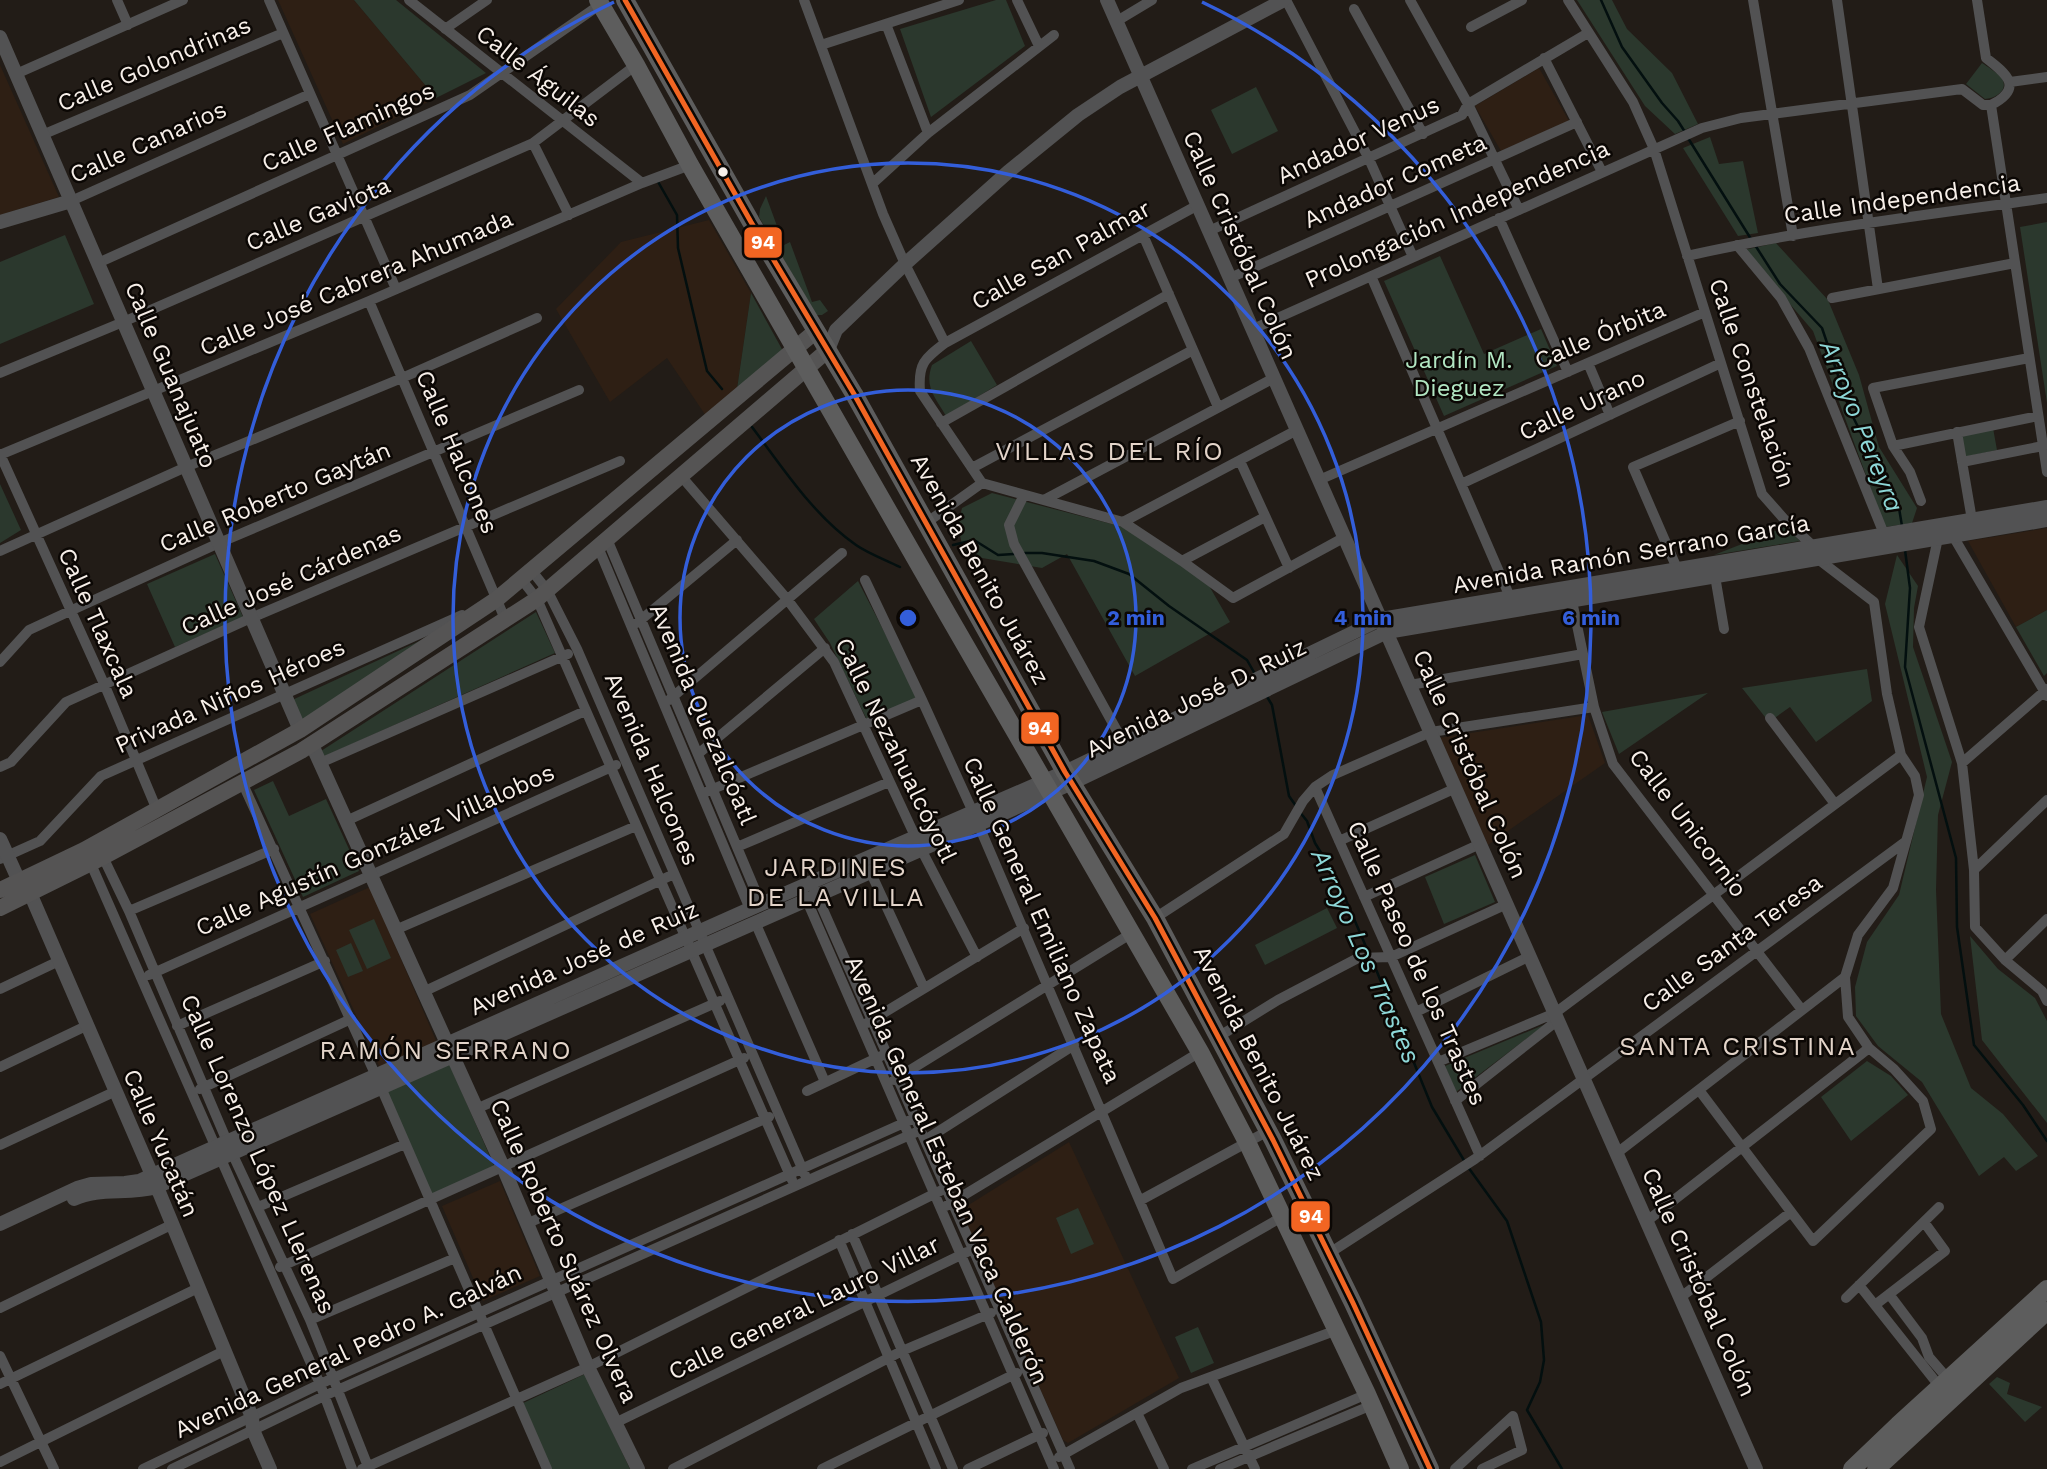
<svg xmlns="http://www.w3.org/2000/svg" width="2047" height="1469" font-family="'Work Sans',sans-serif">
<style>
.built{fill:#2e1f14}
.green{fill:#2b382d}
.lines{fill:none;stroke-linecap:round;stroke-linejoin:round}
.stream{stroke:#030f0f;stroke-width:2.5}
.minor{stroke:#525253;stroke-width:10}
.tertiary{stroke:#525253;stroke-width:14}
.secondary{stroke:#555454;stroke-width:16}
.primary{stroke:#5d5d5d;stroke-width:18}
.bus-1-casing{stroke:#0b0704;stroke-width:10}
.bus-1{stroke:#f26522;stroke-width:5}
.ring{fill:none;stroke:#335eda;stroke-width:3.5}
.bus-dot{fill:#f7efe9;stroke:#0b0704;stroke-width:2.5}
.labels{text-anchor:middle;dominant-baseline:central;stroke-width:5;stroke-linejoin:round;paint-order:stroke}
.street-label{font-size:24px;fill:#f7efe9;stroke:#0b0704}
.park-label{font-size:24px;fill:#b1e6c2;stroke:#0b0704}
.water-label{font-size:26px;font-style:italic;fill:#8dd7d7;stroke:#0b0704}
.neighbourhood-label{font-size:26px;letter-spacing:2px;fill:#e3d4c9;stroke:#0b0704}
.centre{fill:#335eda;stroke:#0b0704;stroke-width:3.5}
.ring-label{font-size:21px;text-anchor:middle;font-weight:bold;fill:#335eda;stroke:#0b0704;stroke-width:5;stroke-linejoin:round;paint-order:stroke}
.line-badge{stroke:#0b0704;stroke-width:2.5}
.badge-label{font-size:19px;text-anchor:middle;font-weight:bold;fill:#fff}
</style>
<rect width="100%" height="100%" fill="#221c17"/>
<path class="built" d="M278,0H354L436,98L343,144Z
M0,65L59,197L0,215Z
M1539,68L1569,121L1501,151L1475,106Z
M709,220L751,293L737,389L706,416L667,358L610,402L556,309L621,242Z
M2047,528V610L2016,627L1968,541Z
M1588,715L1605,763L1488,845L1438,738Z
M370,887L437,1043L380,1068L310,914Z
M1069,1142L1179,1378L1068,1443L1063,1440L963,1216L967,1206Z
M500,1181L540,1276L483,1301L442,1206Z"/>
<path class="green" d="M354,0H396L486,73L436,98Z
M996,0H1006L1025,46L931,117L900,29Z
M1577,0H1612L1627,29L1672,73L1698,124L1675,134L1645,106Z
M1982,63C1988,67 1996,72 2001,77C2010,90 1996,98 1985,99L1966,84Z
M1256,87L1278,131L1232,154L1211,110Z
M1710,137L1719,164L1743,161L1758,233L1738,236L1683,148Z
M766,196L784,245L790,242L812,302L820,300L828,311L822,315H816L759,217L760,209Z
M2047,222V403L2020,227Z
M65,235L94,304L0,344V262Z
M1776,243L1828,300L1859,375L1879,447L1917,508L1912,523L1885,527L1813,331L1744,250Z
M1440,256L1484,354L1541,329L1557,366L1444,416L1384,281Z
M751,293L783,351L737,389Z
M971,341L997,385L946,416C935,397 924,387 932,365Z
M1993,428L1997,450L1965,457L1961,435Z
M0,484L21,530L0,543Z
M992,493L1127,528L1208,584L1230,622L1135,676L1067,554L1042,568L964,555L958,525L962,508Z
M1785,527L1800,541L1714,555Z
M215,554L243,617L175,647L147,584Z
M1897,555L1918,586L1914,608L1913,647L1952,762L1938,815L1936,890L1941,1014L1971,1088L2003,1114L2038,1156L2016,1171L2004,1157L1979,1176L1922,1082L1878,1046L1856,1016L1855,987L1867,942L1899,895L1927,777L1885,604Z
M858,581L918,697L867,720L830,643L814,619Z
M2047,610V673L2044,676L2016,627Z
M536,612L555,653L323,757L321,751Z
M439,632L300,724L290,701Z
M1867,669L1872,701L1816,742L1790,707L1769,722L1742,688Z
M1708,693L1619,754L1602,712Z
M273,781L289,816L326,799L359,871L303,897L254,790Z
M1475,855L1495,902L1444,924L1425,877Z
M1327,908L1337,928L1265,965L1255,945Z
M374,919L391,958L367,969L349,930Z
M1970,936L1998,969L2035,998L2047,1021V1123L1982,1040Z
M351,943L363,971L348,977L336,950Z
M1546,1024L1456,1092L1445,1066Z
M1867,1061L1891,1076L1908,1095L1851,1141L1821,1097Z
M449,1063L495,1168L431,1196L386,1091Z
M1078,1208L1094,1244L1071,1254L1056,1218Z
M1198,1327L1214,1363L1191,1373L1175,1337Z
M585,1374L630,1469H551L521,1404Z
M1997,1377L2010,1383L2007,1394L2042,1407L2025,1422L1989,1384Z"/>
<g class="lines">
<path class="stream" d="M1601,0L1622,47L1662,103L1678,121L1685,132
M1688,138L1751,239
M657,180L677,215L678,248L707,371L722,389
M1755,245L1780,284L1822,328L1850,411L1899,508L1902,526
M752,427C783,468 813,515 856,545C869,554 886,560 900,567
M953,545L974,540L998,555L1014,554
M1905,550L1910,588L1905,667L1956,858L1957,927L1974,1045L2023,1105L2047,1141
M1025,553H1042L1094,561L1129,574L1169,606L1247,660L1255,674
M1266,695L1272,705L1289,796L1296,806
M1299,811L1307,821L1315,843L1336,877L1370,956
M1373,962L1432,1107L1465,1162
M1468,1167L1507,1221L1541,1322L1544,1360L1540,1382L1527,1410L1562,1469"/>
<path class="minor" d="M117,0L128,25
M269,0L396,289
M409,0L642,183
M804,0L883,214L905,264L945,343
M1017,0L1039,46
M1286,0L1369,159L1413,257
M1410,0L1468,104L1519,210
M1568,0L1633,102L1654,149L1762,494L1785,520L1813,546L1818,559L1874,602L1887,694L1901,755L1915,776L1919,795L1893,888L1858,935L1845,977L1848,1017L1869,1048L1894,1069L1923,1101L1931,1129L1813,1241L1699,1090
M1753,0L1793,236
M1837,0L1878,289
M1977,0L1986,58C2007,74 2024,88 1991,105L2047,472
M1354,9L1423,134
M1117,21L1152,0
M886,24L928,133
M1471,27L1522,0
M445,29L487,0
M821,45L959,0
M1544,58L1602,172
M16,74L183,0
M2010,82L2047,77
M42,135L283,33
M533,143L569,215
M872,184L928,133L1054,35
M71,201L310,94
M1499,218L1568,372
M1209,231L1462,115L1468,104L1588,33
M1143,235L1218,407
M1737,245L1781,298L1809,348L1884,534
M1687,256C1806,229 1927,215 2047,198
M98,263L470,95L601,4
M1371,276L1513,604
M1230,278L1577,122
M1832,298L2015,263
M369,301L505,619
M1253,329L1702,128L1741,118L1962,89L1983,105H1991
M1588,363L1610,415
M0,373L123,322L533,143L636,65
M941,423L1169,294
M1957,432L1972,520
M1893,446L2038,416
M0,454L105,686L157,810
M0,455L369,301L642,183L690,165
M1240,461L1289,568
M1962,462L2043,446
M972,468L1193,350
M681,476L787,599L834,662L921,849L977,957
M1319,480L1705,312
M982,483L920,391C918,364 924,359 945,343L1198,205
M982,483L1123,522L1182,561L1233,598L1345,537
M1461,484L1721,363
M1024,495L1009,525L1014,544L1127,749
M1044,500L1274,378
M1921,501L1910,472L1893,446L1873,388L2029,358
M1123,522L1297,430
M926,523L982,483
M1952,529L1953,536L2047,696
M1937,532L1938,538L1919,627L1962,763L1974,870L1975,927L2005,960L2042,991L2047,1001
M607,539L761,904
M598,547L750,909
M0,551L186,467L402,378L537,318
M1182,561L1265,517
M532,571L547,590L577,649L805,1175
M1679,573L1633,467L1740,421
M1715,576L1724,629
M522,580L537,599L792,1180
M865,580L922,700L973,812L1173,1279L1282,1217
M1572,601L1594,707L1613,764L1802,1010
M637,623L737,540
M0,662L29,630L70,611L219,543L579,390
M1410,685L1583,654
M669,700L842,553
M1770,718L1835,804
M698,754L825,648
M320,763L568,654
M1962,763L2047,689
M0,767L11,762L66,702L251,618L620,461
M242,782L376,1076L547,1469
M1315,787L1480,1156
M706,792L922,700
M346,821L585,711
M1339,841L1456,788
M737,847L889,782
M103,857L129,911L232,1153L310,1320L369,1469
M0,859L40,841L101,776L462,615
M91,864L320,1384L352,1469
M1974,870L2047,800
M870,871L924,988
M801,887L1054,1469
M814,889L1070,1469
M1364,897L1480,844
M129,911L274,849
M1155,918L1284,834L1303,801L1315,787L1333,775L1431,732L1594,707
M755,922L825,1082
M395,930L636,826
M2005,960L2047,919
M149,975L616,765
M0,989L59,961
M423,992L674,874
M1416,1012L1530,956
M867,1023L1024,928
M177,1026L325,961
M1218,1037L1278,1000L1358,958L1391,957L1507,904
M1438,1062L1555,1013L1901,755
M0,1067L86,1026
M894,1080L1132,933
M200,1089L351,1019
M807,1091L881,1056
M1455,1101L1558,1020
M476,1109L720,1001
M925,1140L1074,1045
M0,1145L116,1091
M1617,1153L1845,977
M1141,1200L1268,1131
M946,1206L1200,1052
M258,1207L405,1144
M1647,1221L1869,1048
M526,1224L769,1117
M852,1234L953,1469
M839,1240L936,1469
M1328,1254L1475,1159L1905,842
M280,1267L744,1058
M1859,1285L1940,1387
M1889,1294L1922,1338L1929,1357L1948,1379
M1681,1297L1791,1212
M1846,1298L1939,1207
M1875,1305L1945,1251L1924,1222
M0,1308L171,1225
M310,1320L455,1258
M0,1356L54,1469
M1211,1377L1255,1469
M0,1384L198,1288
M1137,1413L1164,1469
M615,1423L967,1252
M1059,1457L1181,1388L1337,1330
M0,1462L224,1351
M143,1469L320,1384L915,1118
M172,1469L324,1396L921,1130
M362,1469L588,1367L946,1188
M673,1469L902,1351L991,1313
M822,1469L1017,1373
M968,1469L1043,1433
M1192,1469L1367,1394
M1220,1469L1372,1405
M1455,1469L1513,1416L1522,1450L1482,1469"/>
<path class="tertiary" d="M1107,0L1756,1469
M0,37L300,730
M0,222L71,201
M828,350L836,330L905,264L1008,172L1078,115L1120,87L1284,0
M312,745L503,1167L588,1367L638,1469
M0,839L19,881L30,893L152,1175L252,1417L253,1430L270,1469
M74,1199C99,1187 129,1195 156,1187L1072,783L1387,632L2047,520
M0,1224L77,1188L91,1184L125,1183L139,1181L152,1175L761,904L1065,772L1381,619L2047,507"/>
<path class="secondary" d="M0,890L84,850L300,730L497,599L816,331
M0,908L103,857L301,751L537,599L828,350"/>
<path class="primary" d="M598,0L636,65L690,165L949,617L1200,1052L1247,1142L1367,1394L1400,1469
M625,0L751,222L854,394L1065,772L1155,918L1273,1140L1353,1303L1430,1469
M1852,1469L1898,1425L2047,1289
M1876,1469L2047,1311"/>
<g class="bus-1-casing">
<path id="bus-1" d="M625,0L751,222L854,394L1065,772L1155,918L1273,1140L1353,1303L1430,1469"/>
</g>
<use href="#bus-1" class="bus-1"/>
</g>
<g class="ring">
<circle cx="908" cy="618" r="228"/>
<circle cx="908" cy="618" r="455"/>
<path d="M1202 2A683 683 0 1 1 614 2"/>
</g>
<circle class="bus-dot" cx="723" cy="172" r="6"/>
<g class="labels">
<g class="street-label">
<text transform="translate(154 64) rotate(-23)">Calle Golondrinas</text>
<text transform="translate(538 76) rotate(38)">Calle Águilas</text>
<text transform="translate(348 127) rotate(-24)">Calle Flamingos</text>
<text transform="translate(1358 140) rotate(-25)">Andador Venus</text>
<text transform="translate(148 142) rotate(-24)">Calle Canarios</text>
<text transform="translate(1395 181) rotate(-24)">Andador Cometa</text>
<text transform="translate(1902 199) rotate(-8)">Calle Independencia</text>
<text transform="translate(318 214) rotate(-23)">Calle Gaviota</text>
<text transform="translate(1457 214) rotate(-24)">Prolongación Independencia</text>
<text transform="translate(1240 245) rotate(66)">Calle Cristóbal Colón</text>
<text transform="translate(1061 255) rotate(-29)">Calle San Palmar</text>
<text transform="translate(356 283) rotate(-23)">Calle José Cabrera Ahumada</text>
<text transform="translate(1600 335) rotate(-23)">Calle Órbita</text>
<text transform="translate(171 375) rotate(67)">Calle Guanajuato</text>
<text transform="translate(1752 383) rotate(71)">Calle Constelación</text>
<text transform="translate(1582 405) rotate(-25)">Calle Urano</text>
<text transform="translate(457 452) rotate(67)">Calle Halcones</text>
<text transform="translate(275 497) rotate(-23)">Calle Roberto Gaytán</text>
<text transform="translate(1631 554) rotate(-10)">Avenida Ramón Serrano García</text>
<text transform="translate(980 569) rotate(61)">Avenida Benito Juárez</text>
<text transform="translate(291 580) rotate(-24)">Calle José Cárdenas</text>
<text transform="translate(98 623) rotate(66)">Calle Tlaxcala</text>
<text transform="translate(230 696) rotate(-24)">Privada Niños Héroes</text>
<text transform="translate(1196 698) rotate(-26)">Avenida José D. Ruiz</text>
<text transform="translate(703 714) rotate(67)">Avenida Quezalcóatl</text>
<text transform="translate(896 750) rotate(64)">Calle Nezahualcóyotl</text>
<text transform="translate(1470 764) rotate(66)">Calle Cristóbal Colón</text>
<text transform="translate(652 769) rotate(67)">Avenida Halcones</text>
<text transform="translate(1688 823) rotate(53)">Calle Unicornio</text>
<text transform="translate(375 850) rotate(-24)">Calle Agustín González Villalobos</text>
<text transform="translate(1042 920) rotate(66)">Calle General Emiliano Zapata</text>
<text transform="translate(1732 943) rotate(-36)">Calle Santa Teresa</text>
<text transform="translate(584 958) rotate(-24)">Avenida José de Ruiz</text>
<text transform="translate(1417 963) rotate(66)">Calle Paseo de los Trastes</text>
<text transform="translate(1259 1063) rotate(63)">Avenida Benito Juárez</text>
<text transform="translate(161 1143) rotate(67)">Calle Yucatán</text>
<text transform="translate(258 1154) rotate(66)">Calle Lorenzo López Llerenas</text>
<text transform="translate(947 1170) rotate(66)">Avenida General Esteban Vaca Calderón</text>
<text transform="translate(564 1251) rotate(66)">Calle Roberto Suárez Olvera</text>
<text transform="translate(1699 1282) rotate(66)">Calle Cristóbal Colón</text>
<text transform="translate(804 1308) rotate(-26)">Calle General Lauro Villar</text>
<text transform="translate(348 1351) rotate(-25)">Avenida General Pedro A. Galván</text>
</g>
<g class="park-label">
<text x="1459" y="360">Jardín M.<tspan x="1459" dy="28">Dieguez</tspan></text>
</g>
<g class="water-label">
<text transform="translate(1862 426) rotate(68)">Arroyo Pereyra</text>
<text transform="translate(1366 956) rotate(66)">Arroyo Los Trastes</text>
</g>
<g class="neighbourhood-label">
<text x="1110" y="451">VILLAS DEL RÍO</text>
<text x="836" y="867">JARDINES<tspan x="836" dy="30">DE LA VILLA</tspan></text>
<text x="1738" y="1046">SANTA CRISTINA</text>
<text x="446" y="1050">RAMÓN SERRANO</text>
</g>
</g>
<circle cx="908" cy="618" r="10" class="centre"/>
<g class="ring-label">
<text x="1136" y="625">2 min</text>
<text x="1363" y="625">4 min</text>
<text x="1591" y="625">6 min</text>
</g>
<g class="line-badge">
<rect x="743" y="226" width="40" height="33" rx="7" fill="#f26522"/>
<rect x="1020" y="711" width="40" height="34" rx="7" fill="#f26522"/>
<rect x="1290" y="1200" width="41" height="33" rx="7" fill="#f26522"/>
</g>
<g class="badge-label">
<text x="763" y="249">94</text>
<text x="1040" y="735">94</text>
<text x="1311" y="1223">94</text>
</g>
</svg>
